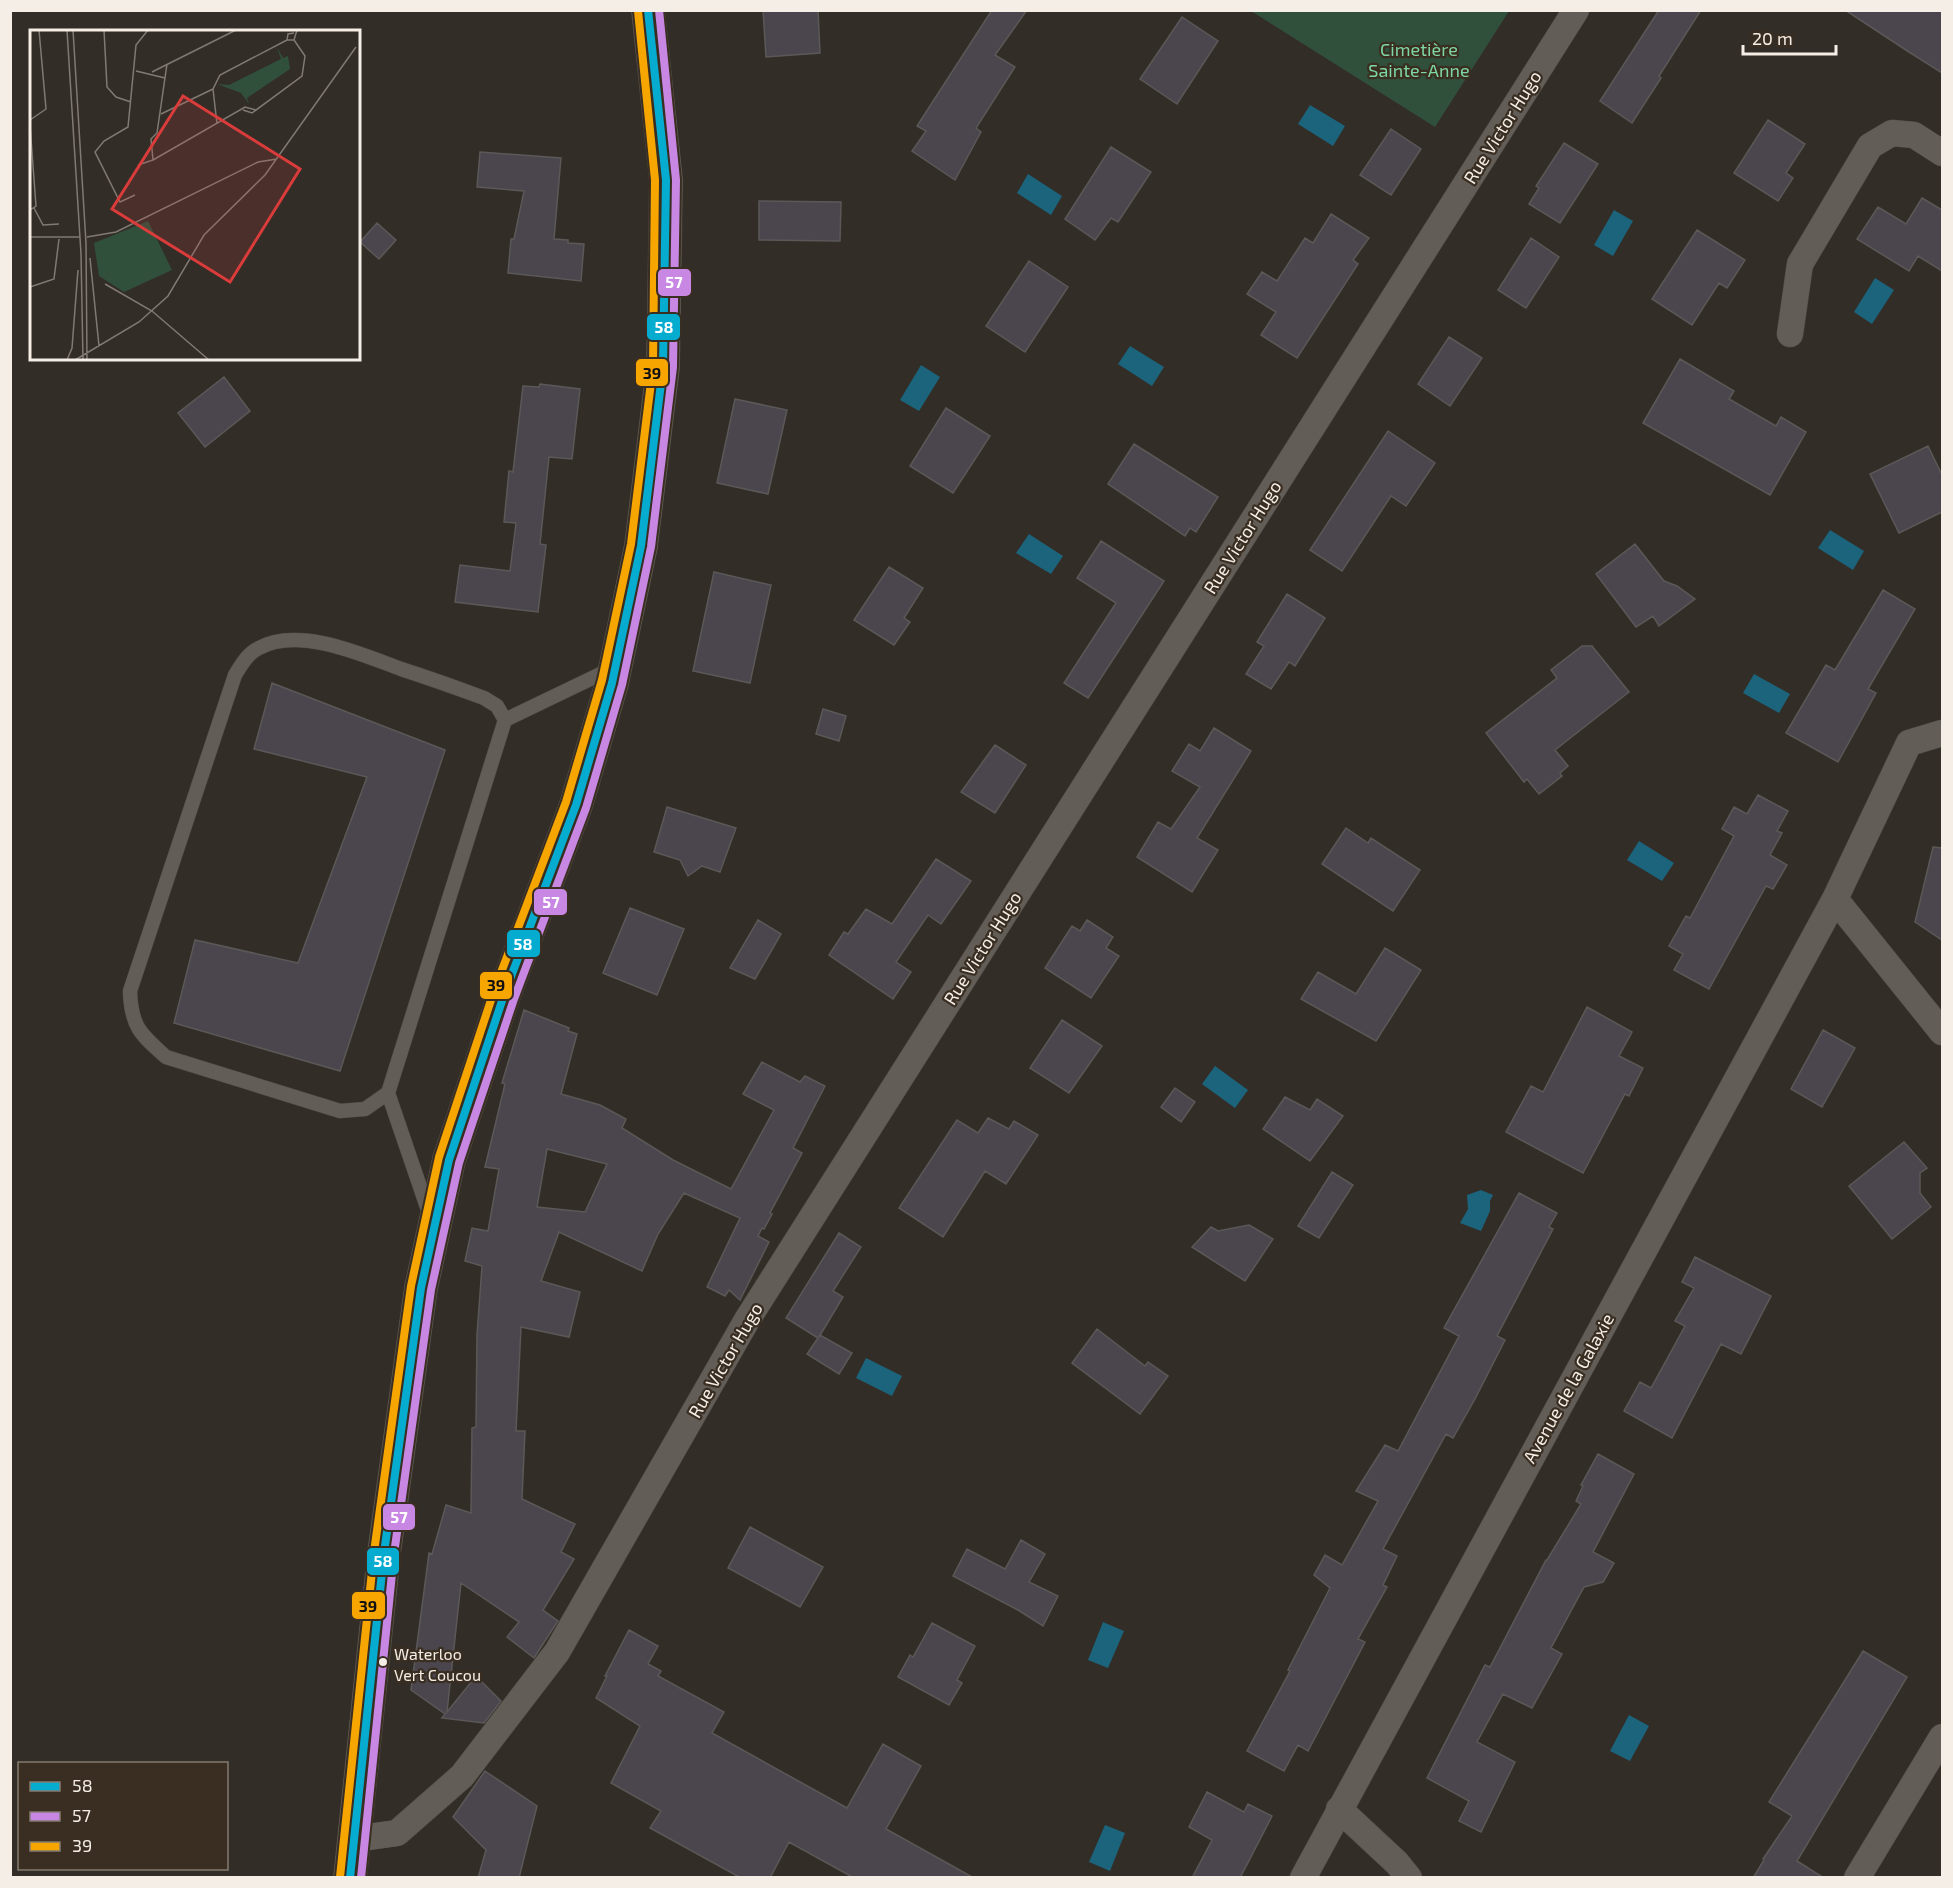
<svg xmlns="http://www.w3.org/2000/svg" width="1953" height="1888" font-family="'Exo 2',sans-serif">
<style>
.green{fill:#30503b}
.water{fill:#1b647c}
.building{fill:#4b464d;stroke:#5b5858;stroke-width:1.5;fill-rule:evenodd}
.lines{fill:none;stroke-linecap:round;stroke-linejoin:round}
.service-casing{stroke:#4f4944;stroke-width:15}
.minor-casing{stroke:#4f4944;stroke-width:27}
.secondary-casing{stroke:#4f4944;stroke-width:34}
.service{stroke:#625d57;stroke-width:14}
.minor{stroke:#625d57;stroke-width:26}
.secondary{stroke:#646158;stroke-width:33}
.bus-1-casing{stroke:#392e21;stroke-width:12}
.bus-2-casing{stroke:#392e21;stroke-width:12}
.bus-3-casing{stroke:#392e21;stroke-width:12}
.bus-1{stroke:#06acd0;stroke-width:8}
.bus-2{stroke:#c787e3;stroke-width:8}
.bus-3{stroke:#f7a600;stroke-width:8}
.bus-dot{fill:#f5eee6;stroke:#392e21;stroke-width:2}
.labels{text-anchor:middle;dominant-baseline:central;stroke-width:4.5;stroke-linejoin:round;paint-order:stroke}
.bus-label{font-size:16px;fill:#f5eee6;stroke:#392e21;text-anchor:start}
.park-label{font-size:18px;fill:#7ed7a2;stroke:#392e21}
.street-label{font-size:18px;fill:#f5eee6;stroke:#392e21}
.inset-road{fill:none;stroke:#817a73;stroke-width:1.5}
.view{fill:#d93c3b;fill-opacity:0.15;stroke:#d93c3b;stroke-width:3}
.inset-edge{fill:none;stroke:#f5eee6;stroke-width:3}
.line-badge{stroke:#392e21;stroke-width:2}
.badge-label{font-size:16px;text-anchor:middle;font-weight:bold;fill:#fff}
.pale-badge-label{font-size:16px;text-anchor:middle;font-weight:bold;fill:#111}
</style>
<rect width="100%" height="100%" fill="#332d27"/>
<path class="green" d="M1251,11H1509L1435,127Z"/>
<path class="water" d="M1310,105L1345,126L1333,146L1298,124Z
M1028,174L1062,196L1051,215L1017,193Z
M1614,210L1633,221L1613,256L1594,245Z
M1875,278L1894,290L1872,324L1854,312Z
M1130,346L1164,367L1152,386L1118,364Z
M921,365L940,377L919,411L900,400Z
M1830,530L1864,551L1853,570L1818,548Z
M1029,534L1063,556L1051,574L1016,553Z
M1754,674L1790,694L1779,713L1743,693Z
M1639,841L1674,863L1662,881L1627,860Z
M1215,1066L1248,1090L1235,1108L1202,1084Z
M1481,1190L1493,1195L1490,1201V1211L1481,1231L1460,1223L1468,1209L1467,1195Z
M866,1358L902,1376L892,1396L856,1378Z
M1103,1622L1124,1631L1108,1668L1088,1660Z
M1629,1715L1649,1726L1630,1761L1610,1751Z
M1105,1825L1125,1833L1110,1871L1089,1862Z"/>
<path class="building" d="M763,10H818L820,53L766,57Z
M992,10H1027L995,55L1015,67L976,128L981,132L955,180L912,151L926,131L917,126Z
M1659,10H1701L1659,76L1661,78L1632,123L1600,101Z
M1845,10H1942V73L1909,52Z
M1182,17L1218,41L1177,104L1140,79Z
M1768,120L1805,144L1786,173L1793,178L1778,201L1734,173Z
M1391,129L1421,149L1391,195L1360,175Z
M1564,143L1598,164L1560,223L1529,204L1539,188L1536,186Z
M1111,147L1151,172L1118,222L1111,218L1095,240L1065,219Z
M480,152L561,158L554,239L568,240V243L584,244L581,281L508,273L511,239H514L524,191L477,187Z
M1922,198L1942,210V271L1918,256L1909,271L1857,239L1878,207L1906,224Z
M759,201L841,202L840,241L759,240Z
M1331,214L1369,238L1353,260L1358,264L1297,358L1261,335L1276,312L1247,294L1262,272L1277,281L1305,238L1313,243Z
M377,223L396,240L379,259L360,242Z
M1697,230L1745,260L1727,288L1719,283L1692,325L1652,299Z
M1531,238L1559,257L1526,308L1498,290Z
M1029,261L1068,287L1025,352L986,326Z
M1449,337L1482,358L1450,406L1418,384Z
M1680,359L1734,391L1729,399L1776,426L1781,417L1806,432L1770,495L1643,423Z
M224,377L250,411L205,447L178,413Z
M540,384L580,389L572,459L549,457L540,544L546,545L538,612L455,602L460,565L510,571L516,523L504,522L509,471L513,472L523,386L539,387Z
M735,399L787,410L768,494L717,483Z
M946,408L990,436L953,493L910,466Z
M1388,431L1435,463L1406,506L1391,496L1342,571L1310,550Z
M1134,444L1218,497L1196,532L1190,528L1185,536L1108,484Z
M1928,446L1942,475V512L1899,533L1870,474Z
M1101,541L1164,581L1088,698L1064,683L1116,603L1077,578Z
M1635,544L1664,581L1677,586L1695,599L1659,626L1653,616L1636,627L1596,574Z
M889,567L923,588L904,618L910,622L894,645L854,620Z
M714,572L771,585L750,683L693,671Z
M1883,590L1915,609L1868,689L1876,693L1838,762L1786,733L1826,665L1835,670Z
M1287,594L1325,618L1295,666L1289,662L1271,689L1246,674L1264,646L1257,642Z
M1582,646H1592L1629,692L1555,750L1568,766L1560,773L1562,776L1539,794L1527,779L1524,782L1486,733L1557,678L1551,670Z
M272,683L445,750L340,1071L174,1023L195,940L298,963L367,777L254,749Z
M823,709L846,716L839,741L816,734Z
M1214,728L1251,751L1197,838L1218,850L1192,892L1137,857L1158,822L1171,829L1200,787L1172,771L1189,744L1200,751Z
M995,745L1026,765L995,813L961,792Z
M1758,795L1788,811L1777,831L1782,833L1770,855L1787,865L1773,889L1766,886L1709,989L1674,970L1683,954L1669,946L1686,916L1690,918L1734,836L1722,829L1734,807L1747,814Z
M667,807L736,828L720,872L702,866L688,876L680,860L654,852Z
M1346,828L1368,843L1371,838L1420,870L1393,911L1322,864Z
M1933,847L1942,848V940L1915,922Z
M936,859L971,881L941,924L928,915L896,962L911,972L893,999L829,955L844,932L848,934L866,909L892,924Z
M630,908L684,929L657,995L603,973Z
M758,920L781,934L755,979L730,968Z
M1087,920L1113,937L1106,948L1119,956L1091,998L1045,968L1072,926L1080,931Z
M1385,948L1421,970L1376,1041L1301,999L1318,972L1356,994Z
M1587,1007L1632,1032L1619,1056L1643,1068L1629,1096L1625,1094L1583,1173L1506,1132L1531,1086L1543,1092Z
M524,1010L569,1028L568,1031L577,1034L561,1094L600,1105L626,1119L622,1128L673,1160L731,1189L774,1110L743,1094L762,1062L800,1082L805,1076L825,1086L793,1148L802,1153L770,1213L772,1214L764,1229L762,1228L758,1236L769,1242L740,1300L729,1290L725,1296L707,1287L740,1218L684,1193L658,1234L642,1271L559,1232L541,1281L580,1292L569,1337L521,1327L516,1431H525L522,1499L575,1524L561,1552L574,1559L543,1610L558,1621L534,1658L507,1637L519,1622L461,1583L447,1712L476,1676L501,1701L484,1723L442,1718L445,1714L411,1690L429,1553L432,1554L446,1505L471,1513L472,1428L476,1427L477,1335L482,1266L465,1261L472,1228L488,1231L499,1169L485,1167L505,1084L502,1083ZM547,1149L607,1164L585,1212L537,1207Z
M1062,1020L1102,1046L1069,1093L1030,1068Z
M1823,1030L1855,1048L1822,1107L1791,1089Z
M1175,1088L1195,1102L1181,1122L1161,1107Z
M1285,1097L1310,1110L1317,1099L1343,1116L1310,1161L1263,1129Z
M988,1118L1009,1129L1014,1121L1038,1135L1006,1184L985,1171L943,1237L899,1208L957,1120L978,1133Z
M1904,1142L1927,1168L1920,1173V1193L1931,1207L1892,1239L1849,1186Z
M1332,1172L1353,1185L1319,1238L1298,1226Z
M1519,1193L1557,1213L1549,1227L1553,1229L1497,1336L1505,1340L1475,1399L1453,1438L1446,1434L1383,1549L1397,1556L1383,1585L1387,1587L1358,1639L1365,1642L1308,1751L1298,1745L1284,1771L1247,1751L1290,1671L1288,1670L1330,1588L1314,1575L1325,1555L1342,1565L1378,1501L1356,1491L1385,1445L1398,1451L1459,1336L1444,1328Z
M1249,1225L1273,1239L1245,1281L1192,1247L1211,1227L1218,1231Z
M839,1233L861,1247L833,1291L843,1297L819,1337L820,1335L852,1353L839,1374L807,1354L818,1338L786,1318Z
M1695,1257L1771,1296L1741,1354L1721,1344L1672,1438L1624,1411L1640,1382L1651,1388L1685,1326L1675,1321L1694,1288L1682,1282Z
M1097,1329L1145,1366L1148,1362L1168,1376L1140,1414L1072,1363Z
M1598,1454L1634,1474L1593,1552L1614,1563L1603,1582L1584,1587L1551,1648L1562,1654L1532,1708L1503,1694L1477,1742L1515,1762L1481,1832L1459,1821L1469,1801L1427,1778L1485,1665L1490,1667L1546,1560H1547L1581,1504L1576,1501L1583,1486L1581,1485Z
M750,1527L823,1567L800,1607L728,1568Z
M1021,1540L1045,1554L1029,1582L1058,1596L1043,1626L1018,1610L953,1576L967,1549L1005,1569Z
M932,1623L975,1646L957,1680L962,1683L949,1705L898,1677L910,1655L913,1657Z
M629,1630L658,1646L648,1664L661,1671L658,1676L724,1712L712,1733L847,1808L883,1744L921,1766L886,1829L974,1878H854L789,1842L770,1878H741L650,1828L661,1811L611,1783L640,1726L596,1698L607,1676H605Z
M1863,1651L1907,1677L1797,1861L1824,1878H1753L1764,1860L1763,1859L1792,1816L1769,1802Z
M485,1771L537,1806L519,1878H478L486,1850L453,1817Z
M1207,1792L1244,1812L1248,1804L1272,1816L1240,1878H1192L1212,1840L1189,1827Z"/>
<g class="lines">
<g class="service-casing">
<path id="service" d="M505,720L388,1093L365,1109L340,1111L166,1057C140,1034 131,1026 130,991L235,675C241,665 248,653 259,648C299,626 363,655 401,669C429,678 457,688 484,698L497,706L505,720L613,668
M388,1093L429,1213"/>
</g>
<g class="minor-casing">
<path id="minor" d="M1790,334L1800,264L1870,146L1892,133L1914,135L1942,153
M1942,733L1909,743L1835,899L1942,1032
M1339,1809L1397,1863L1409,1878
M354,1839L397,1833L462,1776L557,1652L747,1320L1576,10
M1303,1878L1835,899
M1857,1878L1942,1737"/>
</g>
<g class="secondary-casing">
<path id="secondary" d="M350,1878L384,1553L421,1288L449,1160L504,995L576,805L612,683L641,546L663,367L666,180L648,10"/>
</g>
<use href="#service" class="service"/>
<use href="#minor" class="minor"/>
<use href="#secondary" class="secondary"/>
<g class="bus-1-casing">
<path id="bus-1" d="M350,1878L384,1553L421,1288L449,1160L504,995L576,805L612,683L641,546L663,367L666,180L648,10"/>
</g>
<g class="bus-2-casing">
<path id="bus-2" d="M361,1878L394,1554L431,1290L459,1163L514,999L586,808L622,685L651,547L673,367L676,180L659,10"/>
</g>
<g class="bus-3-casing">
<path id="bus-3" d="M340,1877L374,1552L411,1286L439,1157L494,991L566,802L602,680L631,544L653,366L655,180L638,11"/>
</g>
<use href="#bus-1" class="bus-1"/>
<use href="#bus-2" class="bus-2"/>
<use href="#bus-3" class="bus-3"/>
</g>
<circle class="bus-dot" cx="383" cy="1662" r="5"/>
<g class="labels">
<g class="bus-label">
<text x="394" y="1653">Waterloo<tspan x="394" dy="21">Vert Coucou</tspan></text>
</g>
<g class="park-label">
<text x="1419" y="49">Cimetière<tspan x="1419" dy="21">Sainte-Anne</tspan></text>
</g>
<g class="street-label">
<text transform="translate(1502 127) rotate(-58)">Rue Victor Hugo</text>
<text transform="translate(1242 537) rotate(-58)">Rue Victor Hugo</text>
<text transform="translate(982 948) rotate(-58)">Rue Victor Hugo</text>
<text transform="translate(725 1360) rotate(-60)">Rue Victor Hugo</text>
<text transform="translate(1568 1388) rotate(-61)">Avenue de la Galaxie</text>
</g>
</g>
<g transform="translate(30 30)">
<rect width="330" height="330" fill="#332d27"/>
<path d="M247,17L253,28L258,26L260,39L217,68L219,74L211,63L187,54L199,55L251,29ZM118,191L142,240L94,262L69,246L64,213Z" fill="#30503b"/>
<path class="inset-road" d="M37,0L51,224L53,330M43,0L56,213L57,330M74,0L77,57L86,67L101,72M264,3L258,4L257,10H264L267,0M106,41L135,48M122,42L206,0M213,80L222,83L272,46L275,26L264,10M131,84L183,59M0,90L16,79L9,0M187,94L183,59L190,45L257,10M0,95L6,176L0,180M123,130L215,77L226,80M108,135L123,130L121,109L127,103L137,34M105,165L90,172L65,122L74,111L98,97L106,15L118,0M4,178L13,195L29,194M0,207H50M57,207L86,202L228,132L247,129M60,228L69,316M75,254L122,281L179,330M0,257L24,249L29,209M37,330L42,318L48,240M45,330L109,292L138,266L174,205L235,145L326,17"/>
<path class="view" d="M153,66L270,139L200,252L82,179Z"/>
<rect width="330" height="330" class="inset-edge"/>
</g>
<g class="line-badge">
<rect x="657" y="268" width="35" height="29" rx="6" fill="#c787e3"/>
<rect x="646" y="313" width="35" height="28" rx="6" fill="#06acd0"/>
<rect x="635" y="358" width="34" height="29" rx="6" fill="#f7a600"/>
<rect x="533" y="888" width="35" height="28" rx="6" fill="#c787e3"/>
<rect x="506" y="929" width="35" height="29" rx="6" fill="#06acd0"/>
<rect x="479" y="971" width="34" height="29" rx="6" fill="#f7a600"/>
<rect x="382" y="1503" width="34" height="28" rx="6" fill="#c787e3"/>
<rect x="366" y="1547" width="34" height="29" rx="6" fill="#06acd0"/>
<rect x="351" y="1591" width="35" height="29" rx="6" fill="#f7a600"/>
</g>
<g class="badge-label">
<text x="674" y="288">57</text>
<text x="664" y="333">58</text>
<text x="551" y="908">57</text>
<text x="523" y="950">58</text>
<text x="399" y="1523">57</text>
<text x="383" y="1567">58</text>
</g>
<g class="pale-badge-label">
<text x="652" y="379">39</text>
<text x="496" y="991">39</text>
<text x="368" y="1612">39</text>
</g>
<rect width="1953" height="1888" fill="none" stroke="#f5eee6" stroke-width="24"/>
<rect x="18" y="1762" width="210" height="108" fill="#392e21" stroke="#847b70" stroke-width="1.5"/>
<rect x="30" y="1782" width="30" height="9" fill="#06acd0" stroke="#847b70" stroke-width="1.5"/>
<text x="72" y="1792" font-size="18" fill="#f5eee6">58</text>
<rect x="30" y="1812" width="30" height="9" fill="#c787e3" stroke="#847b70" stroke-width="1.5"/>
<text x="72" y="1822" font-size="18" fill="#f5eee6">57</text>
<rect x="30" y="1842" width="30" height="9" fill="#f7a600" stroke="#847b70" stroke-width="1.5"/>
<text x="72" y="1852" font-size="18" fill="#f5eee6">39</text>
<path d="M1743 45v9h93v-9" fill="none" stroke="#f5eee6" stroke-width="3"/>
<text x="1752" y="45" font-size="18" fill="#f5eee6" stroke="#392e21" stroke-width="4.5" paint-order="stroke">20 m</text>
</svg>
